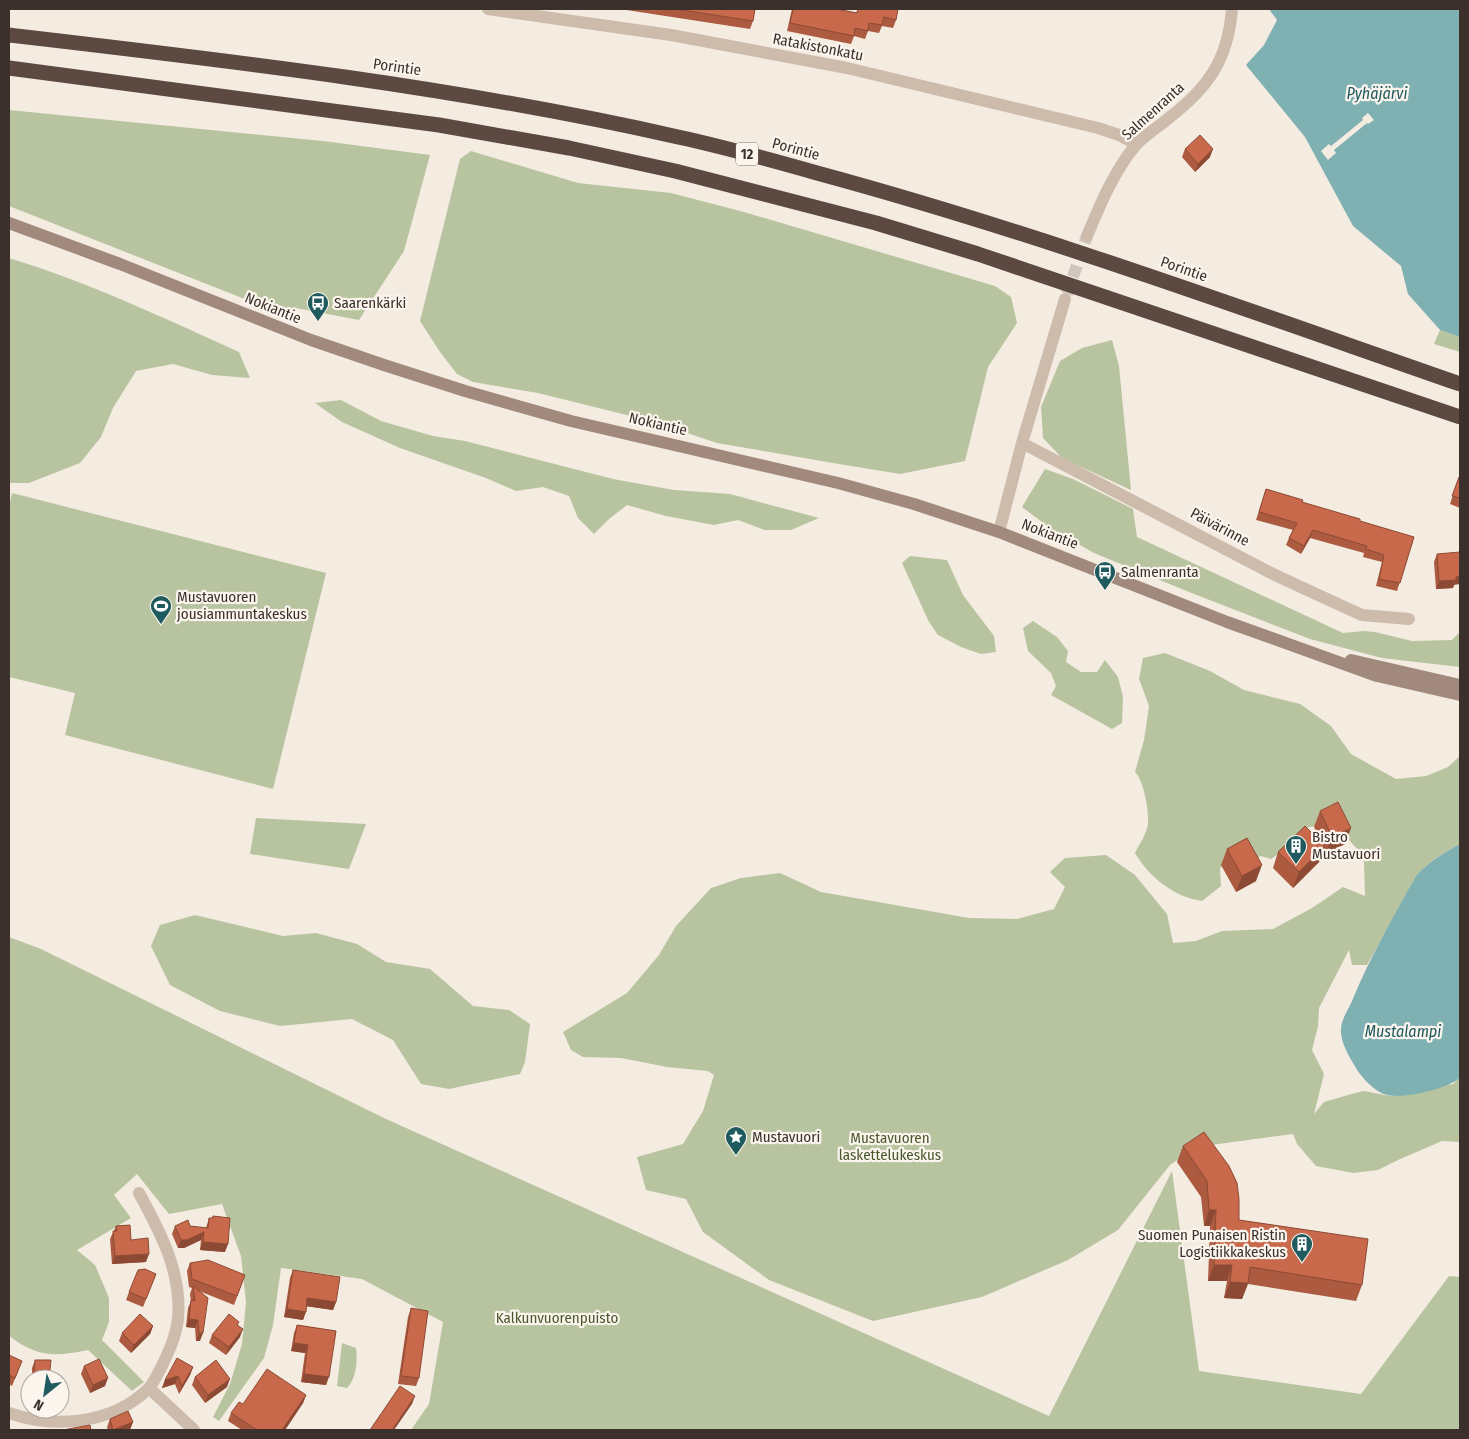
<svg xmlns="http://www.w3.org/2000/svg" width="1469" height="1439" font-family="'Fira Sans Condensed',sans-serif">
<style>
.green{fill:#b8c4a0}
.water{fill:#7fb0b2}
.pier{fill:#f4ebe1}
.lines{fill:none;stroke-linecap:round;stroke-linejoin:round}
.street-tunnel{stroke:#cfc6bd;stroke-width:12;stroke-dasharray:12 6;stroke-linecap:butt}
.street{stroke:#cdbbac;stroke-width:12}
.secondary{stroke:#a18a7d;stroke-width:12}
.highway{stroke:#5c4a42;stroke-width:15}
.wall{fill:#ac5a40}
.shaded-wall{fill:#8c4a34}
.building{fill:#c8694b;stroke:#8c4a34}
.labels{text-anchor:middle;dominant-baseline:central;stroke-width:4.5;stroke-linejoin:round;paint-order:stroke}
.shield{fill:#fbf5ee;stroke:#756b66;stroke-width:1}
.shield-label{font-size:14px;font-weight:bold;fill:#3b302b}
.street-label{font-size:15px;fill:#3b302b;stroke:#fbf5ee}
.poi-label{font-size:15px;fill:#3b302b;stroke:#fbf5ee;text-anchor:start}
.park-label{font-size:15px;fill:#4a5a2e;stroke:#fbf5ee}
.water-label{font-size:16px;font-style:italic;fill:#1f5a5e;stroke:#fbf5ee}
</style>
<rect width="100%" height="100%" fill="#f4ebe1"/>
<path class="green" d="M9,110L323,141L430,155L404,251L359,320L296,308L270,309L9,206Z
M471,151L578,183L671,193L744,212L995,286L1011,297L1017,323L988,367L965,461L900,474L833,463L717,443L655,422L538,393L473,382L457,374L440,352L420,321L460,159Z
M9,258C88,282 164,318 239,352L250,378L212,375L173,364L136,371L113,408L101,437L80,463L29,483H9Z
M1440,330L1460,337V352L1434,344Z
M1112,340L1119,366L1131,490L1062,458L1043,438L1041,407L1060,361L1082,348Z
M341,400L381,421L433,436L465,441L613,479L674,490L730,494L819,518L791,530H765L738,520L714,525L666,516L627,505L609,519L594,534L578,518L569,496L543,487L516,491L486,478L400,448L342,422L315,403Z
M1045,469L1073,479L1133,509L1137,537L1343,633L1364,631L1375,632L1412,641L1452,640L1460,632V667L1382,658L1310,639L1189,592L1094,553L1050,528L1022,507Z
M12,493L326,573L273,789L65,735L75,693L9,677V506Z
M910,556L947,560L963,595L994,636L996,652L981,654L961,647L938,635L929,622L902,563Z
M1033,621L1057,637L1068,651L1066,662L1081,672H1097L1105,660L1118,677L1123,697L1122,723L1112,729L1051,695L1056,686L1051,673L1028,651L1023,628Z
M1165,653L1210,671L1244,690L1300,704L1331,726L1351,754L1396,779L1426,776L1448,767L1460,756V844C1444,852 1428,862 1416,876L1367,965H1352L1349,950L1319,1008L1318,1026L1312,1050L1324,1074L1314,1114L1324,1102L1355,1093L1364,1091L1390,1096L1453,1084L1460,1078V1142L1442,1141L1398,1160L1378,1170L1353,1173L1316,1166L1297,1144L1293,1134L1196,1147L1170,1165L1118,1230L1068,1260L982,1297L873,1321L769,1280L703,1232L686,1199L646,1190L637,1157L683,1144L703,1111L714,1075L708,1071L667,1067L621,1058L583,1057L571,1050L563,1032L627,993L659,955L676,926L711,888L741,878L780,873L821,892L969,918L1017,919L1054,909L1065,887L1050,872L1065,858L1106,855L1135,875L1167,914L1173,943L1196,941L1222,931L1273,929L1312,908L1343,887L1365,896L1364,862L1358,850L1348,839L1337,827L1326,824L1305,828L1291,845L1271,859L1261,856L1251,861L1239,853L1220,868L1221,886L1202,901C1174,897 1149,877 1135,853C1139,845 1147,833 1148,824C1149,811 1144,781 1135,772L1144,740L1149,706L1139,679L1143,658Z
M256,818L366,824L349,869L250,854Z
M195,915L283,936L316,933L357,944L386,962L430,969L473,1006L509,1010L530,1024L525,1062L520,1074L449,1089L421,1084L393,1040L352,1019L280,1026L220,1011L170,985L151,946L160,925Z
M9,937L41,949L386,1119L1049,1416L1172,1171L1199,1371L1361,1394L1449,1276L1460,1277V1430H411L429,1404L443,1322L362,1279L281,1268L273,1325L264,1358L219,1421L213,1417L230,1384L242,1344L246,1302L241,1256L222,1204L169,1214L137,1174L114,1195L131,1218L77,1250L95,1265L109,1298V1322L102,1340L144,1382L132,1391L88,1350C54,1357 37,1357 9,1336Z
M342,1343L356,1348C358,1360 356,1379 347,1388L337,1386Z"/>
<path class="water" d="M1269,9H1460V337L1440,330L1408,294L1401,266L1353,226L1305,137L1246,65L1264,45L1277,20Z
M1460,844V1078C1447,1089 1404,1099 1387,1095C1375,1092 1362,1078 1356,1068C1350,1058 1342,1045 1341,1033C1340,1021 1347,1012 1352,1001C1370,957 1393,917 1416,876C1428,862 1445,852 1460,844Z"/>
<path class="pier" d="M1368,113L1374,120L1368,124L1367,123L1334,150L1336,153L1328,160L1321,151L1329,144L1331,146L1363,120L1362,118Z"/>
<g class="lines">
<path class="street-tunnel" d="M1067,294L1087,236"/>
<path class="street" d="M488,9L671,35L847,68L1098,128L1119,135L1136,144
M1087,236C1100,205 1113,173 1135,146C1144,135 1159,127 1170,117C1209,87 1228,59 1232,9
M1022,443L1275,575L1329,600L1362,615L1409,619
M999,532L1022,443L1065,299
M149,1388L194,1430
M9,1413C55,1429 112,1424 148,1389C154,1383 158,1373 162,1366C169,1351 176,1336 178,1319C182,1273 161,1233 139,1193"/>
<path class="secondary" d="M9,223L120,264L311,340L384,365L465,391L571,421L838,483L914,504L999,532L1227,622L1377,676L1460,695
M1351,660L1460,685"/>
<path class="highway" d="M9,35C233,61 458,87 678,137C725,147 771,160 817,173C1035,232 1247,310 1460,384
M9,68L439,125L569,148L675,171L876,223L978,254L1460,417"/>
</g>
<path class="wall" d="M620,9H755L753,21L750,29Z
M792,9H837L856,13L858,9H898L896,20L893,28L882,26L879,33L868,31L865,39L854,36L851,44L787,31Z
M1185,149L1210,157L1195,172L1182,157Z
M1459,477H1460V508L1450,504Z
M1266,489L1302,502L1360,521L1414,537L1397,591L1376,586L1382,562L1363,557L1364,553L1310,538L1301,554L1286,545L1289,538L1293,530L1256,520Z
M1437,554L1454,585L1453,588L1436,589L1434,562Z
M1320,811L1345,844L1326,853L1324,848L1319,862L1293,888L1273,868L1278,852L1322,843L1314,827Z
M1227,849L1256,881L1236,892L1221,865Z
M1183,1146L1239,1220L1362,1285L1356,1301L1248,1284L1242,1299L1224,1298L1227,1281H1208L1210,1226H1204L1201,1197L1177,1162Z
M213,1216L225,1252L200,1250L201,1240L184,1248H178L172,1234L175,1226H190L206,1228L209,1218H212Z
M116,1226L131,1240L146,1262L112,1264L110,1239Z
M190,1263L245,1275L234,1305L199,1291L200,1341H196L195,1328L186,1327L188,1308L191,1301L190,1294L192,1288L189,1287L187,1271Z
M293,1270L336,1302L333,1310L306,1306L303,1320L284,1317L290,1278Z
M156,1274L143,1307L126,1300L129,1292Z
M411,1308L419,1378L416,1386L398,1384L408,1317Z
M238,1325L240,1337L226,1355L209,1343L212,1335Z
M297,1325L336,1331L326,1385L301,1382L305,1353L291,1351L294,1333Z
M153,1326L150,1334L131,1353L119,1341L122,1333Z
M9,1355L19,1369L12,1386L9,1384Z
M35,1360L49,1379H32V1368Z
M84,1366L105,1386L90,1393L81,1374Z
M193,1367L190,1375L179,1394L175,1384L162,1388L165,1380Z
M195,1377L227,1387L205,1403L192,1385Z
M306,1395L303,1403L285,1430H242L228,1421L231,1413L243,1404Z
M31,1409H46L45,1413L31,1410Z
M110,1419L133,1422L129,1430H108L107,1427Z"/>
<path class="shaded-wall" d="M1213,149L1210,157L1195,172L1198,164Z
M1313,530L1310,538L1301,554L1304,546Z
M1460,576V584L1454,585L1453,588L1436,589L1439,581L1456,577Z
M1351,828L1345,844L1326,853L1332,837Z
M1325,846L1319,862L1293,888L1299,872Z
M1262,865L1256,881L1236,892L1242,876Z
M1209,1210H1216L1210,1226H1204Z
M204,1232L201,1240L184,1248H178L181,1240Z
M203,1242L228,1244L225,1252L200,1250Z
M149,1254L146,1262L112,1264L115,1256Z
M1214,1265H1232L1227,1281H1208Z
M1230,1282L1248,1283L1242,1299L1224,1298Z
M307,1298L336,1302L333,1310L305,1306Z
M287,1309L306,1312L303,1320L284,1317Z
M189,1319L198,1320L195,1328L186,1327Z
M153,1326L150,1334L131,1353L134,1345Z
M243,1329L240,1337L226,1355L229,1347Z
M199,1333H203L200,1341H196Z
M294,1343L308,1345L305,1353L291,1351Z
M193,1367L190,1375L179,1394L182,1386Z
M304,1374L329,1377L326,1385L301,1382Z
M178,1376L175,1384L162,1388L165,1380Z
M108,1378L105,1386L90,1393L93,1385Z
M230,1379L227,1387L205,1403L208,1395Z
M306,1395L303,1403L285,1430H282Z
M415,1396L412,1404L394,1430H392Z
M133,1422L130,1430H114Z"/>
<path class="building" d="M675,9H755L753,21Z
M793,9H837L857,13L858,9H898L896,20L884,17L882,25L869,23L868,31L855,28L854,36L790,23Z
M1200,135L1213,149L1198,164L1185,149Z
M1459,477H1460V498L1452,496Z
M1266,489L1303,500L1302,502L1360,519V521L1414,537L1400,583L1379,579L1384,555L1366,549L1367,546L1313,530L1304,546L1289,538L1297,523L1259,512Z
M1460,552V576L1456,577V580L1439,581L1437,554Z
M1338,802L1351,828L1332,837L1320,811Z
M1305,826L1325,846L1299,872L1278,852Z
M1247,838L1262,865L1242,876L1227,849Z
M1204,1132L1229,1166L1237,1183L1239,1199V1220L1368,1239L1362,1285L1250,1267L1248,1283L1230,1282L1232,1265H1214L1216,1210H1209L1207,1181L1183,1146Z
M213,1216L230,1218L228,1244L203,1242L204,1232L187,1240H181L175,1226L188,1220L190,1226L208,1228L209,1218H213Z
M130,1225L131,1240L148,1238L149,1254L115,1256L113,1231H117L116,1226Z
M208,1260L245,1275L237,1296L192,1279L190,1263Z
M145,1269L156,1274L146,1299L129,1292L138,1270Z
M293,1270L340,1277L336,1302L307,1298L306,1312L287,1309Z
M193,1286L208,1298L203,1333H199L198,1320L189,1319L191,1300L195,1301Z
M411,1308L428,1311L419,1378L401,1376Z
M140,1314L153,1326L134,1345L122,1333Z
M229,1314L239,1322L237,1325L243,1329L229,1347L212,1335Z
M297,1325L336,1331L329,1377L304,1374L308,1345L294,1343Z
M9,1355L22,1361L15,1378L9,1375Z
M177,1358L193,1367L182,1386L178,1376L165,1380Z
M99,1359L108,1378L93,1385L84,1366Z
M35,1360H51L49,1379H34Z
M216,1360L230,1379L208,1395L195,1377Z
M267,1369L306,1395L282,1430H257L231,1413L239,1402L243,1404Z
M400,1386L415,1396L392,1430H370Z
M128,1411L133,1422L113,1430L110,1419Z
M90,1425L91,1430H63Z"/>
<defs>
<g id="bus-pin" transform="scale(1.125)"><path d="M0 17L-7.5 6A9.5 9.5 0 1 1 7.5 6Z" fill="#1f5a5e" stroke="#fbf5ee"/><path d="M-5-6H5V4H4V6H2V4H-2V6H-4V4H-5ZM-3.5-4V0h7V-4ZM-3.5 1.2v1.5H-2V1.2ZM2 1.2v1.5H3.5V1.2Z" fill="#fff"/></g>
<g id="stadium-pin" transform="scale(1.125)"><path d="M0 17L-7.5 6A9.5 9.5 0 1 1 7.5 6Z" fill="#1f5a5e" stroke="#fbf5ee"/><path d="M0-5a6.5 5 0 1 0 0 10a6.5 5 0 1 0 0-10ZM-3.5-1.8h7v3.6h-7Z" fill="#fff"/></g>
<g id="building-pin" transform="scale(1.125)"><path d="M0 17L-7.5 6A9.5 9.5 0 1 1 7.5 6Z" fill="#1f5a5e" stroke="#fbf5ee"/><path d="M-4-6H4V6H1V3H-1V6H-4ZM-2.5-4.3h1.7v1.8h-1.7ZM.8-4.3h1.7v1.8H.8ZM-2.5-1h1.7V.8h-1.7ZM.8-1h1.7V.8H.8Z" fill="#fff"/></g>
<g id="sight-pin" transform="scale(1.125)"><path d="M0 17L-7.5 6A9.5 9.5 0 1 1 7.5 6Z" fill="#1f5a5e" stroke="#fbf5ee"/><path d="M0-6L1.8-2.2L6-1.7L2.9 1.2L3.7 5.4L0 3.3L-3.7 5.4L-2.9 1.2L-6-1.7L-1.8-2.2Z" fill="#fff"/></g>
</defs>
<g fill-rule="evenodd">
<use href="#bus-pin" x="318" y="303"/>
<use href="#bus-pin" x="1105" y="572"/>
<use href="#stadium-pin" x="161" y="606"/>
<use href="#building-pin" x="1296" y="846"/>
<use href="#sight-pin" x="736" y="1137"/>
<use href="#building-pin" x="1302" y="1244"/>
</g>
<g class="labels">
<rect class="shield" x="736" y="142.5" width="22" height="23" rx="4"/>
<g class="shield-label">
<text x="747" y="154">12</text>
</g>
<g class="street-label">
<text transform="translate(818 47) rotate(11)">Ratakistonkatu</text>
<text transform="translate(397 67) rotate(8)">Porintie</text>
<text transform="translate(1153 111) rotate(-42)">Salmenranta</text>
<text transform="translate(796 149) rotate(15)">Porintie</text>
<text transform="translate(1184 269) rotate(19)">Porintie</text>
<text transform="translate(273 308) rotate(22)">Nokiantie</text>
<text transform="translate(658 424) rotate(13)">Nokiantie</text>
<text transform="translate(1220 527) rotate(28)">Päivärinne</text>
<text transform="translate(1050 534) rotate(21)">Nokiantie</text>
</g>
<g class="poi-label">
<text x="334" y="303">Saarenkärki</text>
<text x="1121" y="572">Salmenranta</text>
<text x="177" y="597">Mustavuoren<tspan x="177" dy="17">jousiammuntakeskus</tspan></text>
<text x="1312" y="837">Bistro<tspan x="1312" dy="17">Mustavuori</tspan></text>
<text x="752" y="1137">Mustavuori</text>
<text x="1286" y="1235" text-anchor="end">Suomen Punaisen Ristin<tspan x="1286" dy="17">Logistiikkakeskus</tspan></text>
</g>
<g class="park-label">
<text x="890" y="1138">Mustavuoren<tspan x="890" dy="17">laskettelukeskus</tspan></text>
<text x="557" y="1318">Kalkunvuorenpuisto</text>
</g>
<g class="water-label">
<text x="1377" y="93">Pyhäjärvi</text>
<text x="1403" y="1031">Mustalampi</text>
</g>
</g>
<rect width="1469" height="1439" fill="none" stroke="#3b302b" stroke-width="20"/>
<g transform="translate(45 1394) rotate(210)"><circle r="24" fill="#fbf5ee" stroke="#aea6a0"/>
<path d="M0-4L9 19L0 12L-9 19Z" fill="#1f5a5e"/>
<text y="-8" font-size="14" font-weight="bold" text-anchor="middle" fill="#3b302b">N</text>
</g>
</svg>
